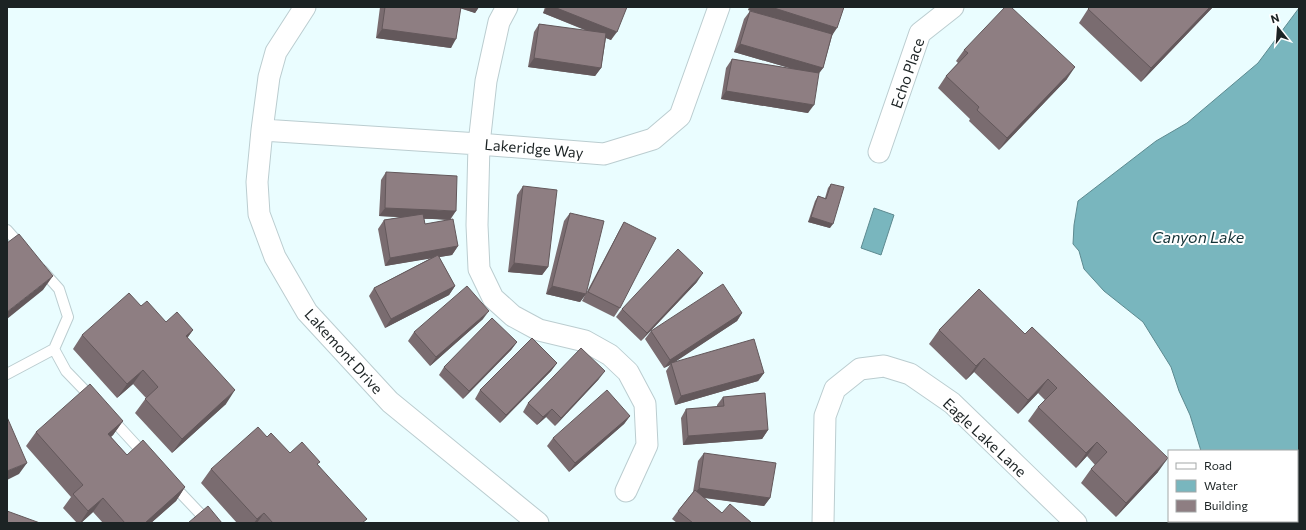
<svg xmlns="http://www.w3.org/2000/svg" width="1306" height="530" font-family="Commissioner,sans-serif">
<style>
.water{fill:#79b6be;stroke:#5d8a90}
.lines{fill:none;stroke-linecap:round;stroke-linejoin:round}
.lane-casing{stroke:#bbcdd0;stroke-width:12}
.street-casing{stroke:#bbcdd0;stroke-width:23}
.lane{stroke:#fff;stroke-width:10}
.street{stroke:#fff;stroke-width:21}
.wall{fill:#7a6c70;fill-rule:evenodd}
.shaded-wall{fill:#63585b}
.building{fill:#8e7e82;stroke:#63585b}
.labels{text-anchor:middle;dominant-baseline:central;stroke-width:4;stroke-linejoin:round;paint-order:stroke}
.street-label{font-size:15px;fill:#1c2324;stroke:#fff}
.water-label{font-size:16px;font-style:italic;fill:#143337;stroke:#fff}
</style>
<rect width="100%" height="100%" fill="#eafdff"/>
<path class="water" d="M1299,8V523H1228L1227,521H1297V451H1201L1190,415L1179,391L1171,367L1143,322L1104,291L1084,269L1079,251L1073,244L1074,225L1078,201L1156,141L1187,123L1258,63Z
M874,208L894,215L881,255L861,248Z"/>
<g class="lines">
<g class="lane-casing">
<path id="lane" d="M7,230L22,247
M42,270L59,289L68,317L54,349L66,371L93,399
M7,374L54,349
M111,418L145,455
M172,484L209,523"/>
</g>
<g class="street-casing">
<path id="street" d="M305,7L276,52L269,77L262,130L257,182L259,214L275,257L307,312L390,402L538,523
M507,7L499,22L486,81L479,144L477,225L479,269L493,298L513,316L539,330L585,341L610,355L628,372L645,404L647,445L626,491
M262,130L479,144L604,154L653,139L680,116L719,7
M879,152L920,33L953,7
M823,523L825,416L835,389L860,369L884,366L910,374L952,403L1076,523"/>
</g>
<use href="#lane" class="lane"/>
<use href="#street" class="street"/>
</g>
<path class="wall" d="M380,7H479L475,13L461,8L451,48L376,38Z
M545,7H627L611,40L606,38L601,68L595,76L528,67L534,32L539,24L587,31L543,13Z
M749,7H844L832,36L823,68L819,73L808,113L721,99L726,68L732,59L793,69L734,52L744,19L750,11L758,13L748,10Z
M1213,7L1141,82L1079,23L1088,9Z
M964,50L1067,79L999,150L969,121L970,119L938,88L946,76L958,63L956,61Z
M386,172L450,220L458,246L452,255L439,257L455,286L449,295L385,328L369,296L374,288L431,258L385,266L378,229L384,220L401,217L379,216L381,180ZM424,219H437L449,220L425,224Z
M831,184L830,228L808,222L815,201L818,196L825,198L828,188Z
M523,186L548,267L542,275L508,272L517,195Z
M570,213L586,294L580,302L546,294L564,221Z
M624,222L620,308L614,317L582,301L619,231Z
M697,282L641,341L616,317L622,309Z
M979,289L1158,472L1116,517L1081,483L1091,469L1095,465L1087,456L1076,468L1028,421L1038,407L1045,400L1038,393L1018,414L974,372L966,380L929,344L939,330Z
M141,306L166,322L193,330L187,338L226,404L172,453L135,413L146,398L133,384L117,398L73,349L82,335Z
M742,313L737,321L674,362L764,373L758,381L675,405L666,371L670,365L664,368L645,339L651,331Z
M483,319L430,366L408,341L414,332Z
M517,342L511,350L463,399L439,375L444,367Z
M557,363L551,371L500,423L475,399L480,390Z
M599,379L555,426L546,417L537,425L523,412L528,403Z
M723,397L768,430L762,439L683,445L681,418L686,409L717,407V405Z
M630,416L624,424L569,472L547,446L553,438Z
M123,421L113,435L111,437L127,455L185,487L176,501L151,523H103L93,512L81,523H77L63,508L71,497L26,446L36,432Z
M290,453L318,465L364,523H237L201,483L211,469Z
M704,453L770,498L764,506L704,498L722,513L752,523H677L672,519L678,511L693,492L698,461Z"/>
<path class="shaded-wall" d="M456,7H479L475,13Z
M547,7H554L617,32L611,40L543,13Z
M751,7H771L837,28L831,37L748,10Z
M1210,7H1213L1141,82L1151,68Z
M382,29L456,39L451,48L376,38Z
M740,44L823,68L817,76L734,52Z
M534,58L601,68L595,76L528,67Z
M1075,67L1067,79L999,150L1007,138Z
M726,91L814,105L808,113L721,99Z
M385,208L456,211L450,220L379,216Z
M811,217L833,224L830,228L808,222Z
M458,246L452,255L385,266L390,258Z
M514,263L548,267L542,275L508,272Z
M703,273L697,282L641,341L647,333Z
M53,276L43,290L7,319V312Z
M455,286L449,295L385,328L391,319Z
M552,286L586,294L580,302L546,294Z
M489,311L483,319L430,366L436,357Z
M742,313L737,321L672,364L671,363L670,365L664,368L670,360Z
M193,330L183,344L186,336Z
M517,342L511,350L463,399L469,391Z
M984,358L974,372L966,380L976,366Z
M557,363L551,371L500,423L506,415Z
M143,370L133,384L117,398L127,384Z
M605,371L599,379L555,426L561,418Z
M764,373L758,381L675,405L681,396Z
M1048,379L1038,393L1018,414L1028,400Z
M235,390L226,404L172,453L182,439Z
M552,409L546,417L537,425L543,417Z
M630,416L624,424L569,472L575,463Z
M123,421L113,435L98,448L108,434Z
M768,430L762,439L683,445L688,436Z
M1097,442L1087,456L1076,468L1086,453Z
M1168,458L1158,472L1116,517L1126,503Z
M27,463L19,474L7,480V471Z
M185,487L176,501L151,523H145Z
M699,488L770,498L764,506L693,496Z
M103,498L93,512L81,523H80L88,511Z
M264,513L257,523H254L257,519Z"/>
<path class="building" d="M385,7H461L456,39L382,29Z
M554,7H627L617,32Z
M771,7H844L837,28Z
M1005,7H1011L1075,67L1007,138L977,110L979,107L946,76L968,53L964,50Z
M1090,7H1210L1151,68L1088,9Z
M750,11L832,34L823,68L740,44Z
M539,24L606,33L601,68L534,58Z
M732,59L819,73L814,105L726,91Z
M386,172L457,176L456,211L385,208Z
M831,184L844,187L833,224L811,217L818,196L826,199Z
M523,186L557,190L548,267L514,263Z
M570,213L604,221L586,294L552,286Z
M423,214L425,224L453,219L458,246L390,258L384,220Z
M624,222L656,238L620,308L588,292Z
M19,234L53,276L7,312V243Z
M678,249L703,273L647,333L622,309Z
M438,255L455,286L391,319L374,288Z
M723,284L742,313L670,360L651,331Z
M467,286L489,311L436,357L414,332Z
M979,289L1025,334L1032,327L1168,458L1126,503L1091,469L1107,452L1097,442L1086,453L1038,407L1057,388L1048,379L1028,400L984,358L976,366L939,330Z
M129,293L141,306L147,301L166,322L177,312L193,330L186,336L235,390L182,439L145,399L158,387L143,370L127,384L82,335Z
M492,318L517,342L469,391L444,367Z
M532,338L557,363L506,415L480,390Z
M754,339L764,373L681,396L671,363Z
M581,348L605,371L561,418L552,409L543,417L528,403Z
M90,384L123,421L108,434L127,455L143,440L185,487L145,523H125L103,498L88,511L73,494L83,485L36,432Z
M607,390L630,416L575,463L553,438Z
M765,393L768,430L688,436L686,409L724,406L723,397Z
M7,417L27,463L7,471Z
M258,427L267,437L271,433L290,453L302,442L320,462L317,464L367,519L362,523H273L264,513L257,519L211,469Z
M704,453L776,463L770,498L699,488Z
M695,490L722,513L730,504L752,523H693L678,511Z
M208,506L222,523H188Z
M7,511L40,523H7Z"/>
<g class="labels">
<g class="street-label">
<text transform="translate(907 73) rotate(-71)">Echo Place</text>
<text transform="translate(534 148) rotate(5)">Lakeridge Way</text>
<text transform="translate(344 351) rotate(48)">Lakemont Drive</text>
<text transform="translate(985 437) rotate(43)">Eagle Lake Lane</text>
</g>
<g class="water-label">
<text x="1198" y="236">Canyon Lake</text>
</g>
</g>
<rect width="1306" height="530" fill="none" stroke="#1c2324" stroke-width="16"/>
<rect x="1168" y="450" width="130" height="72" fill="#ffffff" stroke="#a4a7a7"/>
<rect x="1176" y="463" width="20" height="6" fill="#ffffff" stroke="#a4a7a7"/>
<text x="1204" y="470" font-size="12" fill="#1c2324">Road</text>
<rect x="1176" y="480" width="20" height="12" fill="#79b6be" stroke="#a4a7a7"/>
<text x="1204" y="490" font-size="12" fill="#1c2324">Water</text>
<rect x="1176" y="500" width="20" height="12" fill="#8e7e82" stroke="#a4a7a7"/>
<text x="1204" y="510" font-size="12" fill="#1c2324">Building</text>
<g transform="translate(1278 28) rotate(343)" stroke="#ffffff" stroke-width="3" paint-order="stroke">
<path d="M0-3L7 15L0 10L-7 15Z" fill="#1c2324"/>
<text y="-6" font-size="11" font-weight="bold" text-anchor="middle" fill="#1c2324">N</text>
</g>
</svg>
